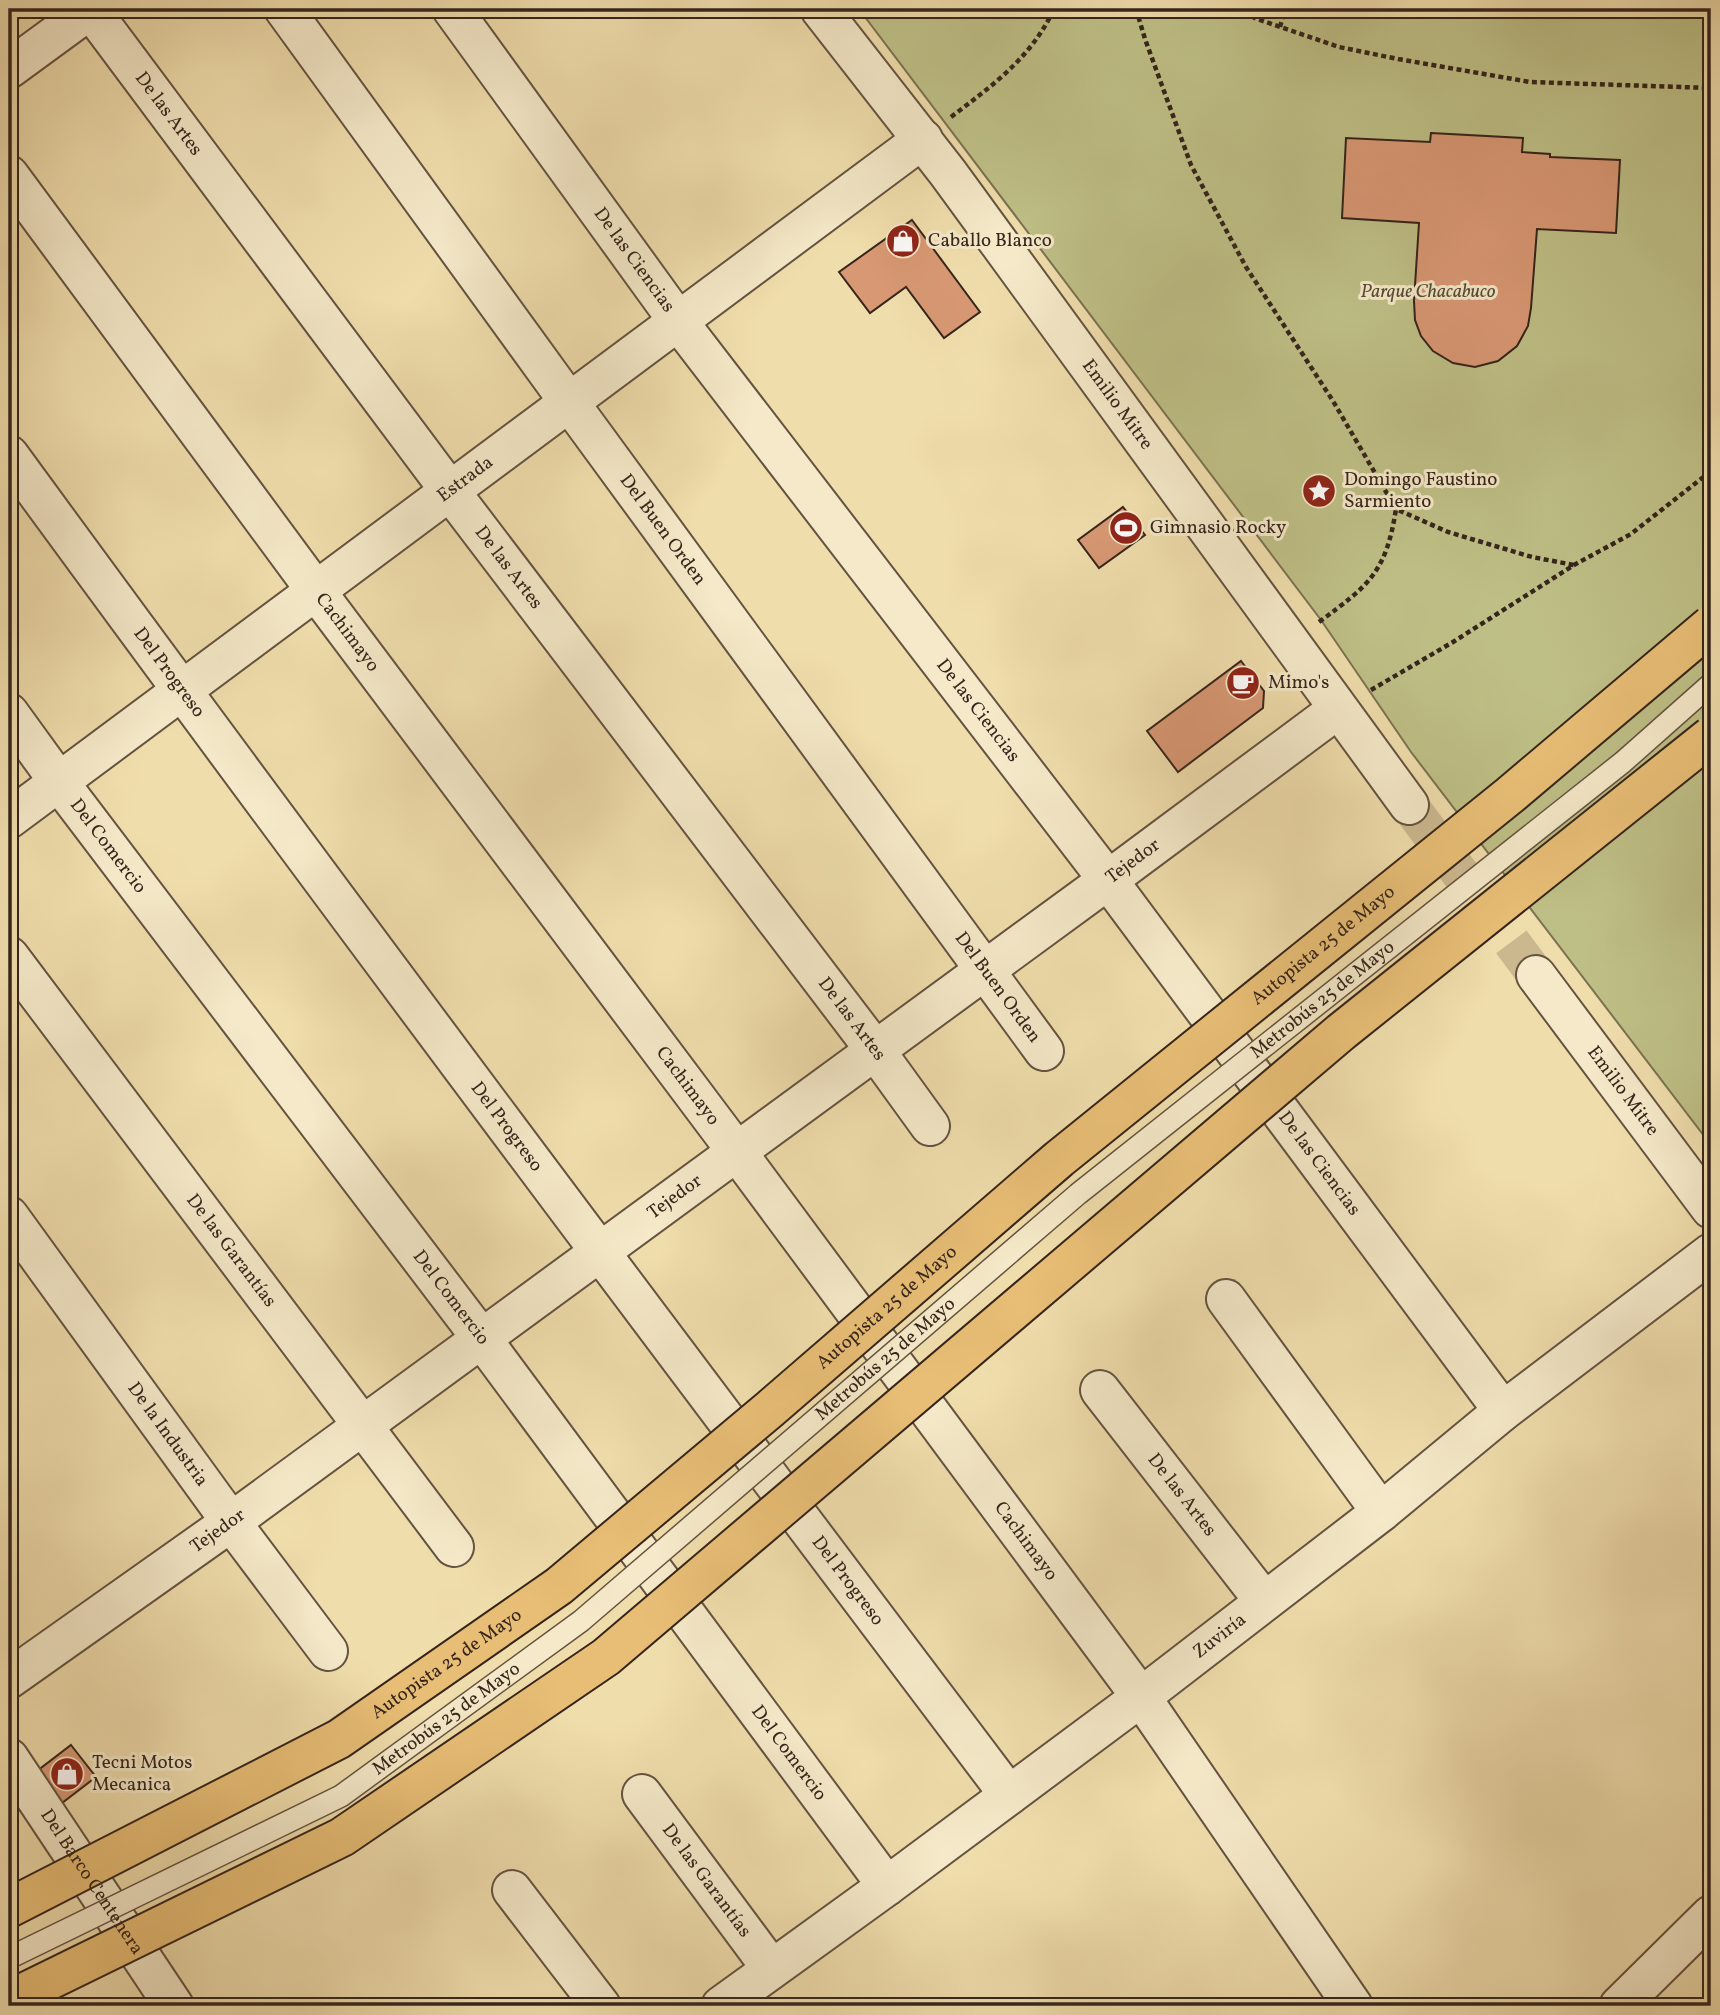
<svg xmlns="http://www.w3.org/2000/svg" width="1720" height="2015" font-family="Vollkorn,serif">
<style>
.green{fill:#bebf86;stroke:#7a7251;stroke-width:2}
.building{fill:#d89874;stroke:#35251c;stroke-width:2}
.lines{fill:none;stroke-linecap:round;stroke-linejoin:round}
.tertiary-tunnel{stroke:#cbb88f;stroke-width:38;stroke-dasharray:38 19;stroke-linecap:butt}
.minor-casing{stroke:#645340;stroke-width:42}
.tertiary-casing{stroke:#645340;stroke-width:42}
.path{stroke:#35251c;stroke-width:4.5;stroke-dasharray:5 3.5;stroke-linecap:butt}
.minor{stroke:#f5e9c9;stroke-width:38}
.tertiary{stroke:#f5e9c9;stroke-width:38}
.service-bridge-casing{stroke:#645340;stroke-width:24;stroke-linecap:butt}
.motorway-bridge-casing{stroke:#35251c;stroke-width:42;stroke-linecap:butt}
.service-bridge{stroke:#f5e9c9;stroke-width:21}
.motorway-bridge{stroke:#e8be76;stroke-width:38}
.labels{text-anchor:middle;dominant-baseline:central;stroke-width:6;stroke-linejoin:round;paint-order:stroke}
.street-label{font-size:19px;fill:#35251c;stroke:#f5e9c9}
.poi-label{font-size:19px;fill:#35251c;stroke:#f5e9c9;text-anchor:start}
.park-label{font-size:19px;font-style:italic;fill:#574c36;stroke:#f5e9c9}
</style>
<rect width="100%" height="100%" fill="#f0ddac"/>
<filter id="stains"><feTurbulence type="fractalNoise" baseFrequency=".00286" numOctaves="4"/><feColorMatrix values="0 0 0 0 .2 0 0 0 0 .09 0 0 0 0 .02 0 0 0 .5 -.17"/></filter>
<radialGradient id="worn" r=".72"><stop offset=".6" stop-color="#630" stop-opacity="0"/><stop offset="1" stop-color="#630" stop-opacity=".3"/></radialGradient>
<path class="green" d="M859,9H1711V1145L1411,752L1321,620Z"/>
<path class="building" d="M1431,133L1523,138L1522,152L1550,154V157L1620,160L1616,233L1537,229L1531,308L1528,326L1517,346L1498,361L1475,367L1453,363L1433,351L1421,336L1415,320L1414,301L1419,223L1342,218L1346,138L1430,142Z
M912,220L980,312L944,338L906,287L870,313L839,272Z
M1123,507L1145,535L1099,568L1078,540Z
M1241,661L1264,691L1263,708L1178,772L1147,731Z
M71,1745L96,1777L62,1803L37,1771Z"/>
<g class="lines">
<path class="tertiary-tunnel" d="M1409,805L1536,975"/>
<g class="minor-casing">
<g id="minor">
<path id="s1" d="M90,9L450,491L875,1050L930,1126"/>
<path id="s2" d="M284,9L569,402L1044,1051"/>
<path id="s3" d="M452,9L678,321L1108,880L1503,1411"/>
<path d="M9,69L91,9"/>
<path id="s4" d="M9,175L316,591L737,1152L1141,1697L1353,2006"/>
<path id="s5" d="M9,455C338,905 673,1350 1009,1795"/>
<path id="s6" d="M9,713L59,782L482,1339L887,1886"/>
<path id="s7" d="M9,819L923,139"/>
<path id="s8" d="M9,956L454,1547"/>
<path id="s9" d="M9,1216L231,1522L328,1651"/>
<path d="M1226,1299L1381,1512"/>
<path id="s10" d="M1100,1390L1264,1601"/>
<path id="s11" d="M9,1679L231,1522L1108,880L1338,709"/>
<path id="s12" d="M642,1794L771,1968"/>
<path d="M512,1890L601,2006"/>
<path id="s13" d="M721,2006L887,1886L1141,1697L1381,1512L1503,1411L1711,1253"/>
</g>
</g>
<g class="tertiary-casing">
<g id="tertiary">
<path id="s14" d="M820,9L948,173L1409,805"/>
<path id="s15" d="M1536,975L1711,1209"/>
<path id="s16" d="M9,1758L174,2006"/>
<path d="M1619,2006L1711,1915"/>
</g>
</g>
<path class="path" d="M1136,9L1145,39L1191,165L1246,267L1333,401L1396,509L1448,532L1532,557L1574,565
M1236,9L1257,19L1339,47L1398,59L1530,82L1711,88
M1280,27L1285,9
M951,117C993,85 1031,58 1054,9
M1319,622C1369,585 1386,573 1396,509
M1371,690L1453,642L1574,565L1631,534L1711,471"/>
<use href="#minor" class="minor"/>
<use href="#tertiary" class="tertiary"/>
<g class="service-bridge-casing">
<g id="service-bridge">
<path id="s17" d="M9,1958L341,1796L581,1621L1078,1194L1623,762L1711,684"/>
</g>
</g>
<g class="motorway-bridge-casing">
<g id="motorway-bridge">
<path id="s18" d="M9,1908L339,1739L559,1586L770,1409L1059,1159L1510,795L1711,625"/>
<path d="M9,2000L342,1837L606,1657L1341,1032L1711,736"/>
</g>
</g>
<use href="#service-bridge" class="service-bridge"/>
<use href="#motorway-bridge" class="motorway-bridge"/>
</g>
<defs>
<g id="shop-disc" transform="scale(1.75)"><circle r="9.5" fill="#8f2418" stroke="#f5e9c9"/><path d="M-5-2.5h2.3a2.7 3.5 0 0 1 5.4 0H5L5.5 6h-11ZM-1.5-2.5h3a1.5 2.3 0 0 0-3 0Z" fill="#fff"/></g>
<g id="sight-disc" transform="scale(1.75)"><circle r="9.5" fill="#8f2418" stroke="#f5e9c9"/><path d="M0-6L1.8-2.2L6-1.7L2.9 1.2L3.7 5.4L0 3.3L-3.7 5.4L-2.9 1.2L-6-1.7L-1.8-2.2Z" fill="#fff"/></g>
<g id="stadium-disc" transform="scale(1.75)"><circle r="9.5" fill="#8f2418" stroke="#f5e9c9"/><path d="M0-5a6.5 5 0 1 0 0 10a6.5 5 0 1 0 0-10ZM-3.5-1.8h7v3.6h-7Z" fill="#fff"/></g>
<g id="cafe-disc" transform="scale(1.75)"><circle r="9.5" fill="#8f2418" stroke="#f5e9c9"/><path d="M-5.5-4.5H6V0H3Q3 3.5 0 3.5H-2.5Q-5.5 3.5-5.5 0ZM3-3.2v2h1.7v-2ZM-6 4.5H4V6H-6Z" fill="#fff"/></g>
</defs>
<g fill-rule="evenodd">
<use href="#shop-disc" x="903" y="241"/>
<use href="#sight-disc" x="1319" y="491"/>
<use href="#stadium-disc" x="1126" y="528"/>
<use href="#cafe-disc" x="1243" y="683"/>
<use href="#shop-disc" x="67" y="1774"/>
</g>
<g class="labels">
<g class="street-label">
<text stroke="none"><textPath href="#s1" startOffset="131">De las Artes</textPath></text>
<text stroke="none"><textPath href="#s3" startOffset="310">De las Ciencias</textPath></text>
<text stroke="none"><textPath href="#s14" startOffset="495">Emilio Mitre</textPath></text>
<text stroke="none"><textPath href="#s7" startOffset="569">Estrada</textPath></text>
<text stroke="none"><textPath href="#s2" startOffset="644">Del Buen Orden</textPath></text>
<text stroke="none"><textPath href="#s1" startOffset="698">De las Artes</textPath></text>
<text stroke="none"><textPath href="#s4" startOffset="569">Cachimayo</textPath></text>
<text stroke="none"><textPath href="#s5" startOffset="270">Del Progreso</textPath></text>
<text stroke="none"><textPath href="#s3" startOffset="877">De las Ciencias</textPath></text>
<text stroke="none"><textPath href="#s6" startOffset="166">Del Comercio</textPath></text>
<text stroke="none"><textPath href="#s11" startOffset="1390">Tejedor</textPath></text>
<text stroke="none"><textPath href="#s18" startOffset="1636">Autopista 25 de Mayo</textPath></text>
<text stroke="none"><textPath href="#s2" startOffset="1211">Del Buen Orden</textPath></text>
<text stroke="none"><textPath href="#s17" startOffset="1634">Metrobús 25 de Mayo</textPath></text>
<text stroke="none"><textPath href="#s1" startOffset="1265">De las Artes</textPath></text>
<text stroke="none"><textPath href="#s4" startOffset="1136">Cachimayo</textPath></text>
<text stroke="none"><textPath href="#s15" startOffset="145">Emilio Mitre</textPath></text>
<text stroke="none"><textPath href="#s5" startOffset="836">Del Progreso</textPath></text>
<text stroke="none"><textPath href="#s3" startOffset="1444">De las Ciencias</textPath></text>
<text stroke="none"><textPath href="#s11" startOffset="822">Tejedor</textPath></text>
<text stroke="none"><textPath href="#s8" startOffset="369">De las Garantías</textPath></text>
<text stroke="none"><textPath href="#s6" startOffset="733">Del Comercio</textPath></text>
<text stroke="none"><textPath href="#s18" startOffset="1069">Autopista 25 de Mayo</textPath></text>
<text stroke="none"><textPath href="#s17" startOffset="1068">Metrobús 25 de Mayo</textPath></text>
<text stroke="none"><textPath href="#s9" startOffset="270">De la Industria</textPath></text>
<text stroke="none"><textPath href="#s10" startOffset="133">De las Artes</textPath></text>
<text stroke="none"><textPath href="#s11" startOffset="256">Tejedor</textPath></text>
<text stroke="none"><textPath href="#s4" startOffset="1703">Cachimayo</textPath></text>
<text stroke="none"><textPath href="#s5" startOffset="1404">Del Progreso</textPath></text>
<text stroke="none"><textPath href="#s13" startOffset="621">Zuviría</textPath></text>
<text stroke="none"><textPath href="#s18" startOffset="502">Autopista 25 de Mayo</textPath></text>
<text stroke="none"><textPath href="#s17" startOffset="500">Metrobús 25 de Mayo</textPath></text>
<text stroke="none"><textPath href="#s6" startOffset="1300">Del Comercio</textPath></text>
<text stroke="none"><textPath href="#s12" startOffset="108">De las Garantías</textPath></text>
<text stroke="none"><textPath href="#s16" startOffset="149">Del Barco Centenera</textPath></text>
</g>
<g class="poi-label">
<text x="928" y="241">Caballo Blanco</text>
<text x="1344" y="480">Domingo Faustino<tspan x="1344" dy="22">Sarmiento</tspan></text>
<text x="1150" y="528">Gimnasio Rocky</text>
<text x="1268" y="683">Mimo's</text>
<text x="92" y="1763">Tecni Motos<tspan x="92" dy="22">Mecanica</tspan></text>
</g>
<g class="park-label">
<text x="1428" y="292">Parque Chacabuco</text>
</g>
</g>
<rect width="1720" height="2015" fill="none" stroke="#f0ddac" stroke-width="35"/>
<rect x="10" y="10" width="1699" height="1994" fill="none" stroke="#35251c" stroke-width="3.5"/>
<rect x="18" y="18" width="1685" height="1980" fill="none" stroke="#35251c" stroke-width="2"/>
<rect width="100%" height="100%" filter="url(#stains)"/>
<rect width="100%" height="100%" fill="url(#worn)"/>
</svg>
